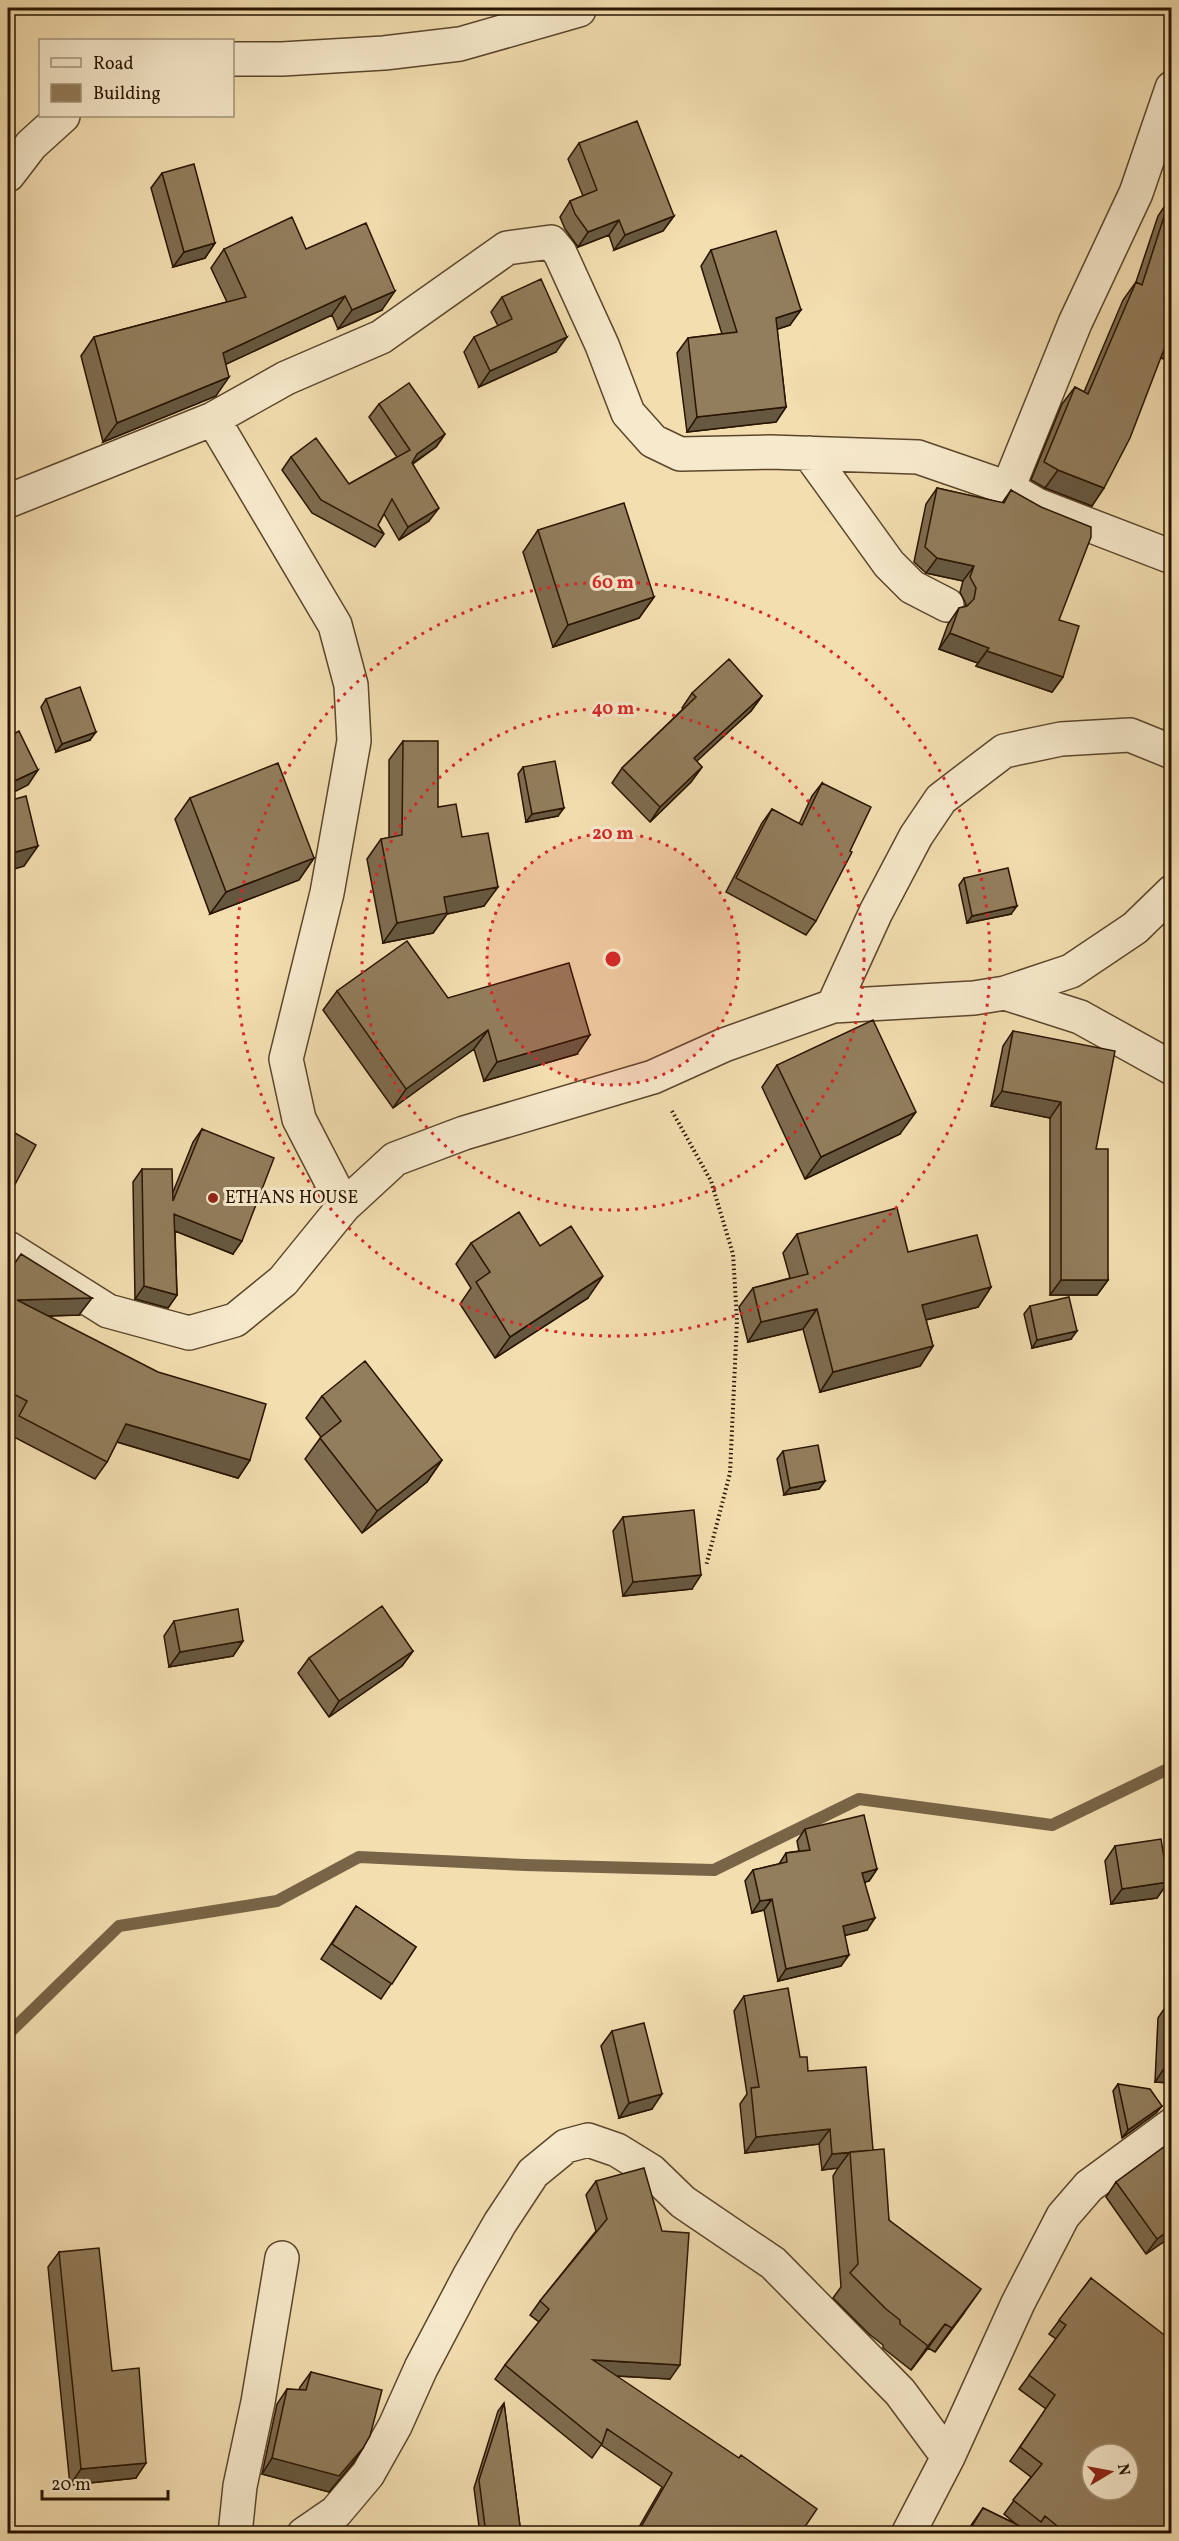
<svg xmlns="http://www.w3.org/2000/svg" width="1179" height="2541" font-family="Vollkorn,serif">
<style>
.lines{fill:none;stroke-linecap:round;stroke-linejoin:round}
.stream{stroke:#786446;stroke-width:12}
.street-casing{stroke:#5b462c;stroke-width:36}
.path{stroke:#281400;stroke-width:4;stroke-dasharray:1.5 3;stroke-linecap:butt}
.street{stroke:#f7eacc;stroke-width:33}
.wall{fill:#7e6c4f;stroke:#281400;stroke-width:1.5}
.shaded-wall{fill:#665840;stroke:#281400;stroke-width:1.5}
.building{fill:#927d5c;stroke:#281400;stroke-width:1.5;fill-rule:evenodd}
.ring{fill:none;stroke:#d62828;stroke-width:3;stroke-dasharray:3 6}
.poi-dot{fill:#8f2418;stroke:#f7eacc;stroke-width:2}
.labels{text-anchor:middle;dominant-baseline:central;stroke-width:6;stroke-linejoin:round;paint-order:stroke}
.poi-label{font-size:18px;fill:#281400;stroke:#f7eacc;text-anchor:start}
.centre{fill:#d62828;stroke:#f7eacc;stroke-width:3}
.ring-label{font-size:18px;text-anchor:middle;font-weight:bold;fill:#d62828;stroke:#f7eacc;stroke-width:6;stroke-linejoin:round;paint-order:stroke}
</style>
<rect width="100%" height="100%" fill="#f3deb0"/>
<filter id="stains"><feTurbulence type="fractalNoise" baseFrequency=".00333" numOctaves="4"/><feColorMatrix values="0 0 0 0 .2 0 0 0 0 .09 0 0 0 0 .02 0 0 0 .5 -.17"/></filter>
<radialGradient id="worn" r=".72"><stop offset=".6" stop-color="#630" stop-opacity="0"/><stop offset="1" stop-color="#630" stop-opacity=".3"/></radialGradient>
<g class="lines">
<path class="stream" d="M8,2034L119,1926L277,1901L359,1857L525,1865L714,1870L859,1799L1052,1825L1172,1767"/>
<g class="street-casing">
<path id="street" d="M232,59H282L384,53L460,44L579,10
M8,175L31,145L63,116
M213,419L335,625L351,685L354,741L327,893L286,1059L299,1119L344,1206
M809,453L889,564L912,587L947,605
M1008,488L1075,323L1136,193L1172,88
M8,501L213,419L286,378L381,337L507,248L551,242L560,253L602,345L628,413L653,441L680,454L770,452L918,457L1008,488L1037,505L1172,557
M1005,993L1071,971L1135,928L1172,892
M833,1006L974,998L1005,993L1080,1017L1172,1068
M8,1248L108,1311L189,1333L235,1320L283,1281L344,1206L395,1159L464,1133L653,1077L724,1045L833,1006L876,912L916,836L941,799L1004,751L1061,739L1130,735L1172,752
M235,2534L240,2486L258,2402L282,2258
M304,2534L336,2512L368,2474L395,2426L421,2368L470,2275L500,2223L533,2173L566,2146L588,2140L617,2150L651,2171L683,2202L773,2263L900,2392L948,2457
M908,2534L948,2457L1018,2303L1063,2216L1089,2186L1172,2125"/>
</g>
<path class="path" d="M672,1111L711,1181L733,1254L737,1320L730,1473L706,1566"/>
<use href="#street" class="street"/>
</g>
<path class="wall" d="M579,143L674,216L663,231L614,250L609,235L578,247L565,229L560,217L570,201L583,196L568,159Z
M162,173L215,243L205,258L173,267L151,188Z
M1170,198L1172,199V361L1160,358L1092,506L1045,488L1031,480L1062,404L1075,387L1084,392L1123,300L1136,282L1158,216Z
M224,249H306L382,310L338,329L332,315L226,364L216,396L103,442L81,356L94,337L227,302L211,268Z
M711,250L790,325L777,329L786,407L776,422L687,432L677,353L688,338L722,334L701,266Z
M502,297L556,352L479,387L464,352L474,337L498,326L491,312Z
M379,404L445,434L436,447L413,464L429,521L399,540L384,514L378,525L384,534L375,547L312,513L282,470L291,457L349,484L397,457L369,417Z
M937,488L1002,503L1011,490L1059,620L1063,677L1052,692L976,666L978,663L939,649L948,624L959,608L965,607L966,604L960,592L963,581L926,573L914,562L926,504Z
M538,530L654,597L639,618L553,647L523,552Z
M692,693L762,696L751,711L696,761L702,767L691,782L650,822L612,783L622,768L683,709L682,708Z
M46,699L90,740L56,752L41,707Z
M403,741L438,807L462,837L484,906L447,914L433,933L383,943L367,859L381,839L389,838V760Z
M523,767L558,816L526,822L518,774Z
M822,783L816,921L806,935L726,892L762,823L772,809L799,824L812,796Z
M190,798L314,858L299,880L210,914L175,819Z
M964,878L1011,914L967,923L959,885Z
M337,991L448,998L577,1054L484,1081L474,1049L393,1108L323,1010Z
M1013,1031L1096,1149L1108,1280L1097,1295H1050V1118L991,1106L1003,1046Z
M777,1065L900,1134L805,1179L762,1087Z
M202,1129L233,1254L175,1231L177,1295L168,1308L135,1299L133,1182L142,1169L173,1192L193,1142Z
M797,1234L908,1252L991,1287L978,1307L926,1320L933,1346L920,1366L820,1392L803,1329L748,1342L739,1307L753,1288L790,1278L783,1253Z
M471,1243L540,1246L588,1298L495,1358L460,1304L471,1288L456,1264Z
M8,1273L79,1315L49,1316L250,1460L238,1478L117,1442L107,1462L95,1479L8,1434L15,1418L8,1414Z
M1030,1306L1071,1339L1032,1348L1024,1314Z
M322,1396L442,1460L427,1482L362,1533L305,1459L321,1437L306,1418Z
M783,1451L825,1481L819,1489L784,1495L777,1459Z
M623,1517L692,1589L623,1596L613,1531Z
M174,1621L243,1641L233,1656L169,1667L164,1636Z
M413,1651L402,1666L329,1717L298,1673L309,1658Z
M805,1829L877,1869L869,1881L865,1882L867,1930L845,1935L841,1966L778,1981L764,1910L752,1913L745,1881L753,1870L779,1864L786,1853L799,1851L797,1841Z
M1115,1846L1168,1882L1157,1898L1111,1904L1105,1861Z
M356,1906L416,1947L381,1999L321,1959Z
M744,1996L800,2057L808,2071L873,2150L889,2220L964,2313L935,2352L928,2348L911,2370L883,2348V2345L869,2334L833,2298L841,2287L833,2176L838,2168L822,2170L819,2144L745,2153L740,2104L747,2094L734,2011Z
M1168,2003L1172,2083L1155,2082L1158,2018Z
M612,2031L652,2109L619,2118L601,2046Z
M1118,2084L1162,2106L1156,2113L1122,2138L1113,2091Z
M596,2181L670,2379L616,2376L800,2534H635L662,2487L601,2445L592,2458L495,2379L505,2365L539,2322L530,2315L540,2301L596,2231L586,2195Z
M1116,2182L1172,2236L1146,2254L1106,2197Z
M59,2252L136,2478L70,2485L48,2267Z
M1091,2278L1172,2534H1039L1035,2530L1032,2534H1028L1023,2529L1020,2534H965L983,2508L1016,2524L1004,2514L1031,2477L1010,2461L1046,2409L1019,2389L1056,2339L1049,2334Z
M311,2372L363,2448L353,2463L329,2492L262,2474L277,2404L287,2389L299,2390L300,2387Z
M504,2403L521,2534H480L474,2488L498,2411Z"/>
<path class="shaded-wall" d="M674,216L663,231L614,250L625,235Z
M619,220L609,235L578,247L588,232Z
M215,243L205,258L173,267L184,252Z
M395,291L382,310L338,329L352,310Z
M345,296L332,315L209,372L223,353Z
M801,310L790,325L766,333L776,318Z
M567,337L556,352L479,387L490,371Z
M1168,339L1172,340V361L1155,356Z
M229,377L216,396L103,442L117,423Z
M786,407L776,422L687,432L697,417Z
M445,434L436,447L408,466L417,454Z
M1058,470L1104,488L1092,506L1045,488Z
M439,508L429,521L399,540L408,527Z
M937,558L974,566L963,581L926,573Z
M654,597L639,618L553,647L568,625Z
M950,633L989,648L978,663L939,649Z
M987,651L1063,677L1052,692L976,666Z
M762,696L751,711L683,774L694,758Z
M96,732L90,740L56,752L62,744Z
M702,767L691,782L650,822L660,807Z
M38,770L28,785L8,795V784Z
M564,808L558,816L526,822L532,814Z
M38,846L24,866L8,871V854Z
M314,858L299,880L210,914L226,892Z
M498,887L484,906L447,914L433,933L383,943L397,923L444,897Z
M1017,906L1011,914L967,923L972,916Z
M488,1030L474,1049L393,1108L406,1089Z
M590,1035L577,1054L484,1081L497,1062Z
M1002,1091L1061,1102L1050,1118L991,1106Z
M916,1112L900,1134L805,1179L821,1157Z
M8,1186L13,1188L8,1195Z
M174,1214L242,1241L233,1254L165,1227Z
M603,1276L588,1298L495,1358L510,1337Z
M1061,1280H1108L1097,1295H1050Z
M144,1286L177,1295L168,1308L135,1299Z
M991,1287L978,1307L909,1324L922,1305Z
M92,1298L79,1315L8,1317L17,1300Z
M817,1309L803,1329L748,1342L761,1322Z
M1077,1331L1071,1339L1032,1348L1037,1340Z
M933,1346L920,1366L820,1392L833,1372Z
M126,1424L250,1460L238,1478L114,1441Z
M442,1460L427,1482L362,1533L377,1511Z
M825,1481L819,1489L784,1495L790,1488Z
M701,1575L692,1589L623,1596L633,1582Z
M243,1641L233,1656L169,1667L180,1652Z
M413,1651L402,1666L329,1717L339,1701Z
M877,1869L869,1881L854,1884L862,1873Z
M1168,1882L1157,1898L1111,1904L1122,1889Z
M772,1899L764,1910L752,1913L760,1901Z
M875,1918L867,1930L835,1938L843,1926Z
M849,1955L841,1966L778,1981L786,1969Z
M1165,2067H1172V2083L1155,2082Z
M662,2094L652,2109L619,2118L629,2103Z
M1162,2106L1156,2113L1122,2138L1128,2130Z
M830,2129L819,2144L745,2153L756,2137Z
M849,2153L838,2168L822,2170L832,2154Z
M1172,2228V2236L1146,2254L1157,2239Z
M981,2289L964,2313L935,2352L952,2328Z
M945,2324L928,2348L911,2370L928,2346Z
M593,2360L680,2365L670,2379L583,2374Z
M363,2448L353,2463L329,2492L262,2474L272,2458Z
M146,2463L136,2478L70,2485L81,2469Z"/>
<path class="building" d="M637,121L674,216L625,235L619,220L588,232L575,214L570,201L597,190L579,143Z
M194,164L215,243L184,252L162,173Z
M1170,198L1172,199V340L1168,339L1130,438L1104,488L1058,470L1044,462L1075,387L1088,394L1136,282L1142,285Z
M292,217L306,249L366,223L395,291L352,310L345,296L223,353L229,377L117,423L94,337L246,297L224,249Z
M776,231L801,310L776,318L786,407L697,417L688,338L737,332L711,250Z
M541,279L567,337L490,371L474,337L512,319L502,297Z
M409,383L445,434L417,454L412,463L439,508L408,527L392,499L378,525L384,534L321,500L291,457L316,438L349,484L410,450L379,404Z
M937,488L1004,503L1011,490L1041,507L1091,527V537L1059,620L1079,626L1063,677L987,651L989,648L950,633L959,608L967,606L974,599L976,588L970,577L974,566L937,558L925,547Z
M624,503L654,597L568,625L538,530Z
M729,659L762,696L694,758L702,767L660,807L622,768L696,697L692,693Z
M80,687L96,732L62,744L46,699Z
M19,731L38,770L8,784V737Z
M403,741H438V807L456,804L462,837L488,833L498,887L444,897L447,913L397,923L381,839L402,835Z
M555,761L564,808L532,814L523,767Z
M278,763L314,858L226,892L190,798Z
M822,783L871,807L850,851L852,852L816,921L736,878L772,809L802,825Z
M26,796L38,846L8,854V801Z
M1008,868L1017,906L972,916L964,878Z
M407,941L448,998L569,963L590,1035L497,1062L488,1030L406,1089L337,991Z
M873,1020L916,1112L821,1157L777,1065Z
M1013,1031L1115,1051L1096,1149H1108V1280H1061V1102L1002,1091Z
M8,1129L36,1145L13,1188L8,1186Z
M202,1129L274,1158L242,1241L174,1214L177,1295L144,1286L142,1169H172L173,1201Z
M897,1208L908,1252L977,1235L991,1287L922,1305L933,1346L833,1372L817,1309L761,1322L753,1288L808,1274L797,1234Z
M519,1212L540,1246L571,1226L603,1276L510,1337L476,1282L490,1272L471,1243Z
M21,1254L92,1298L17,1300L158,1372L266,1404L250,1460L126,1424L107,1462L19,1416L27,1401L8,1391V1273Z
M1069,1297L1077,1331L1037,1340L1030,1306Z
M365,1361L442,1460L377,1511L320,1438L341,1421L322,1396Z
M818,1445L825,1481L790,1488L783,1451Z
M694,1510L701,1575L633,1582L623,1517Z
M382,1606L413,1651L339,1701L309,1658Z
M238,1609L243,1641L180,1652L174,1621Z
M864,1815L877,1869L862,1873L875,1918L843,1926L849,1955L786,1969L772,1899L760,1901L753,1870L787,1862L786,1853L810,1850L805,1829Z
M1161,1839L1168,1882L1122,1889L1115,1846Z
M356,1906L416,1947L392,1984L332,1944Z
M788,1988L800,2057H807L808,2071L866,2067L873,2150L832,2154L830,2129L756,2137L751,2088L759,2087L744,1996Z
M1168,2003H1172V2067H1165Z
M644,2023L662,2094L629,2103L612,2031Z
M1118,2084L1150,2089L1162,2106L1128,2130Z
M1172,2141V2228L1157,2239L1116,2182Z
M884,2149L889,2220L981,2289L952,2328L945,2324L928,2346L900,2324V2320L886,2309L850,2273L858,2264L850,2152Z
M644,2168L662,2231L689,2233L680,2365L593,2360L739,2458L741,2455L817,2509L800,2534H637L672,2473L607,2429L602,2444L505,2365L549,2309L540,2301L607,2219L596,2181Z
M99,2248L112,2371L139,2368L146,2463L81,2469L59,2252Z
M1091,2278L1172,2341V2534H1067L1045,2516L1041,2522L1013,2500L1042,2464L1020,2447L1055,2395L1029,2375L1066,2325L1059,2320ZM1092,2454H1128V2490H1092Z
M311,2372L382,2390L370,2436L363,2448L339,2476L272,2458L287,2389L306,2390Z
M504,2403L521,2534H486L479,2480Z
M983,2508L1024,2528L1020,2534H967Z"/>
<circle cx="613" cy="959" r="126" fill="#d62828" fill-opacity=".12"/>
<g class="ring">
<circle cx="613" cy="959" r="126"/>
<circle cx="613" cy="959" r="251"/>
<circle cx="613" cy="959" r="377"/>
</g>
<circle class="poi-dot" cx="213" cy="1198" r="6"/>
<g class="labels">
<g class="poi-label">
<text x="225" y="1198">ETHANS HOUSE</text>
</g>
</g>
<circle cx="613" cy="959" r="9" class="centre"/>
<g class="ring-label">
<text x="613" y="588">60 m</text>
<text x="613" y="714">40 m</text>
<text x="613" y="839">20 m</text>
</g>
<rect width="1179" height="2541" fill="none" stroke="#f3deb0" stroke-width="30"/>
<rect x="9" y="9" width="1161" height="2523" fill="none" stroke="#281400" stroke-width="3"/>
<rect x="15" y="15" width="1149" height="2511" fill="none" stroke="#281400" stroke-width="1.5"/>
<rect x="39" y="39" width="195" height="78" fill="#f7eacc" stroke="#a4947a" stroke-width="1.5"/>
<rect x="51" y="58" width="30" height="9" fill="#f7eacc" stroke="#a4947a" stroke-width="1.5"/>
<text x="93" y="69" font-size="18" fill="#281400">Road</text>
<rect x="51" y="84" width="30" height="18" fill="#927d5c" stroke="#a4947a" stroke-width="1.5"/>
<text x="93" y="99" font-size="18" fill="#281400">Building</text>
<g transform="translate(1110 2472) rotate(80)"><circle r="28" fill="#f7eacc" stroke="#a4947a" stroke-width="1.5"/>
<path d="M0-4.5L10 22L0 15L-10 22Z" fill="#8f2418"/>
<text y="-9" font-size="16" font-weight="bold" text-anchor="middle" fill="#281400">N</text>
</g>
<path d="M42 2490v9h126v-9" fill="none" stroke="#281400" stroke-width="3"/>
<text x="51" y="2490" font-size="18" fill="#281400" stroke="#f7eacc" stroke-width="4.5" paint-order="stroke">20 m</text>
<rect width="100%" height="100%" filter="url(#stains)"/>
<rect width="100%" height="100%" fill="url(#worn)"/>
</svg>
